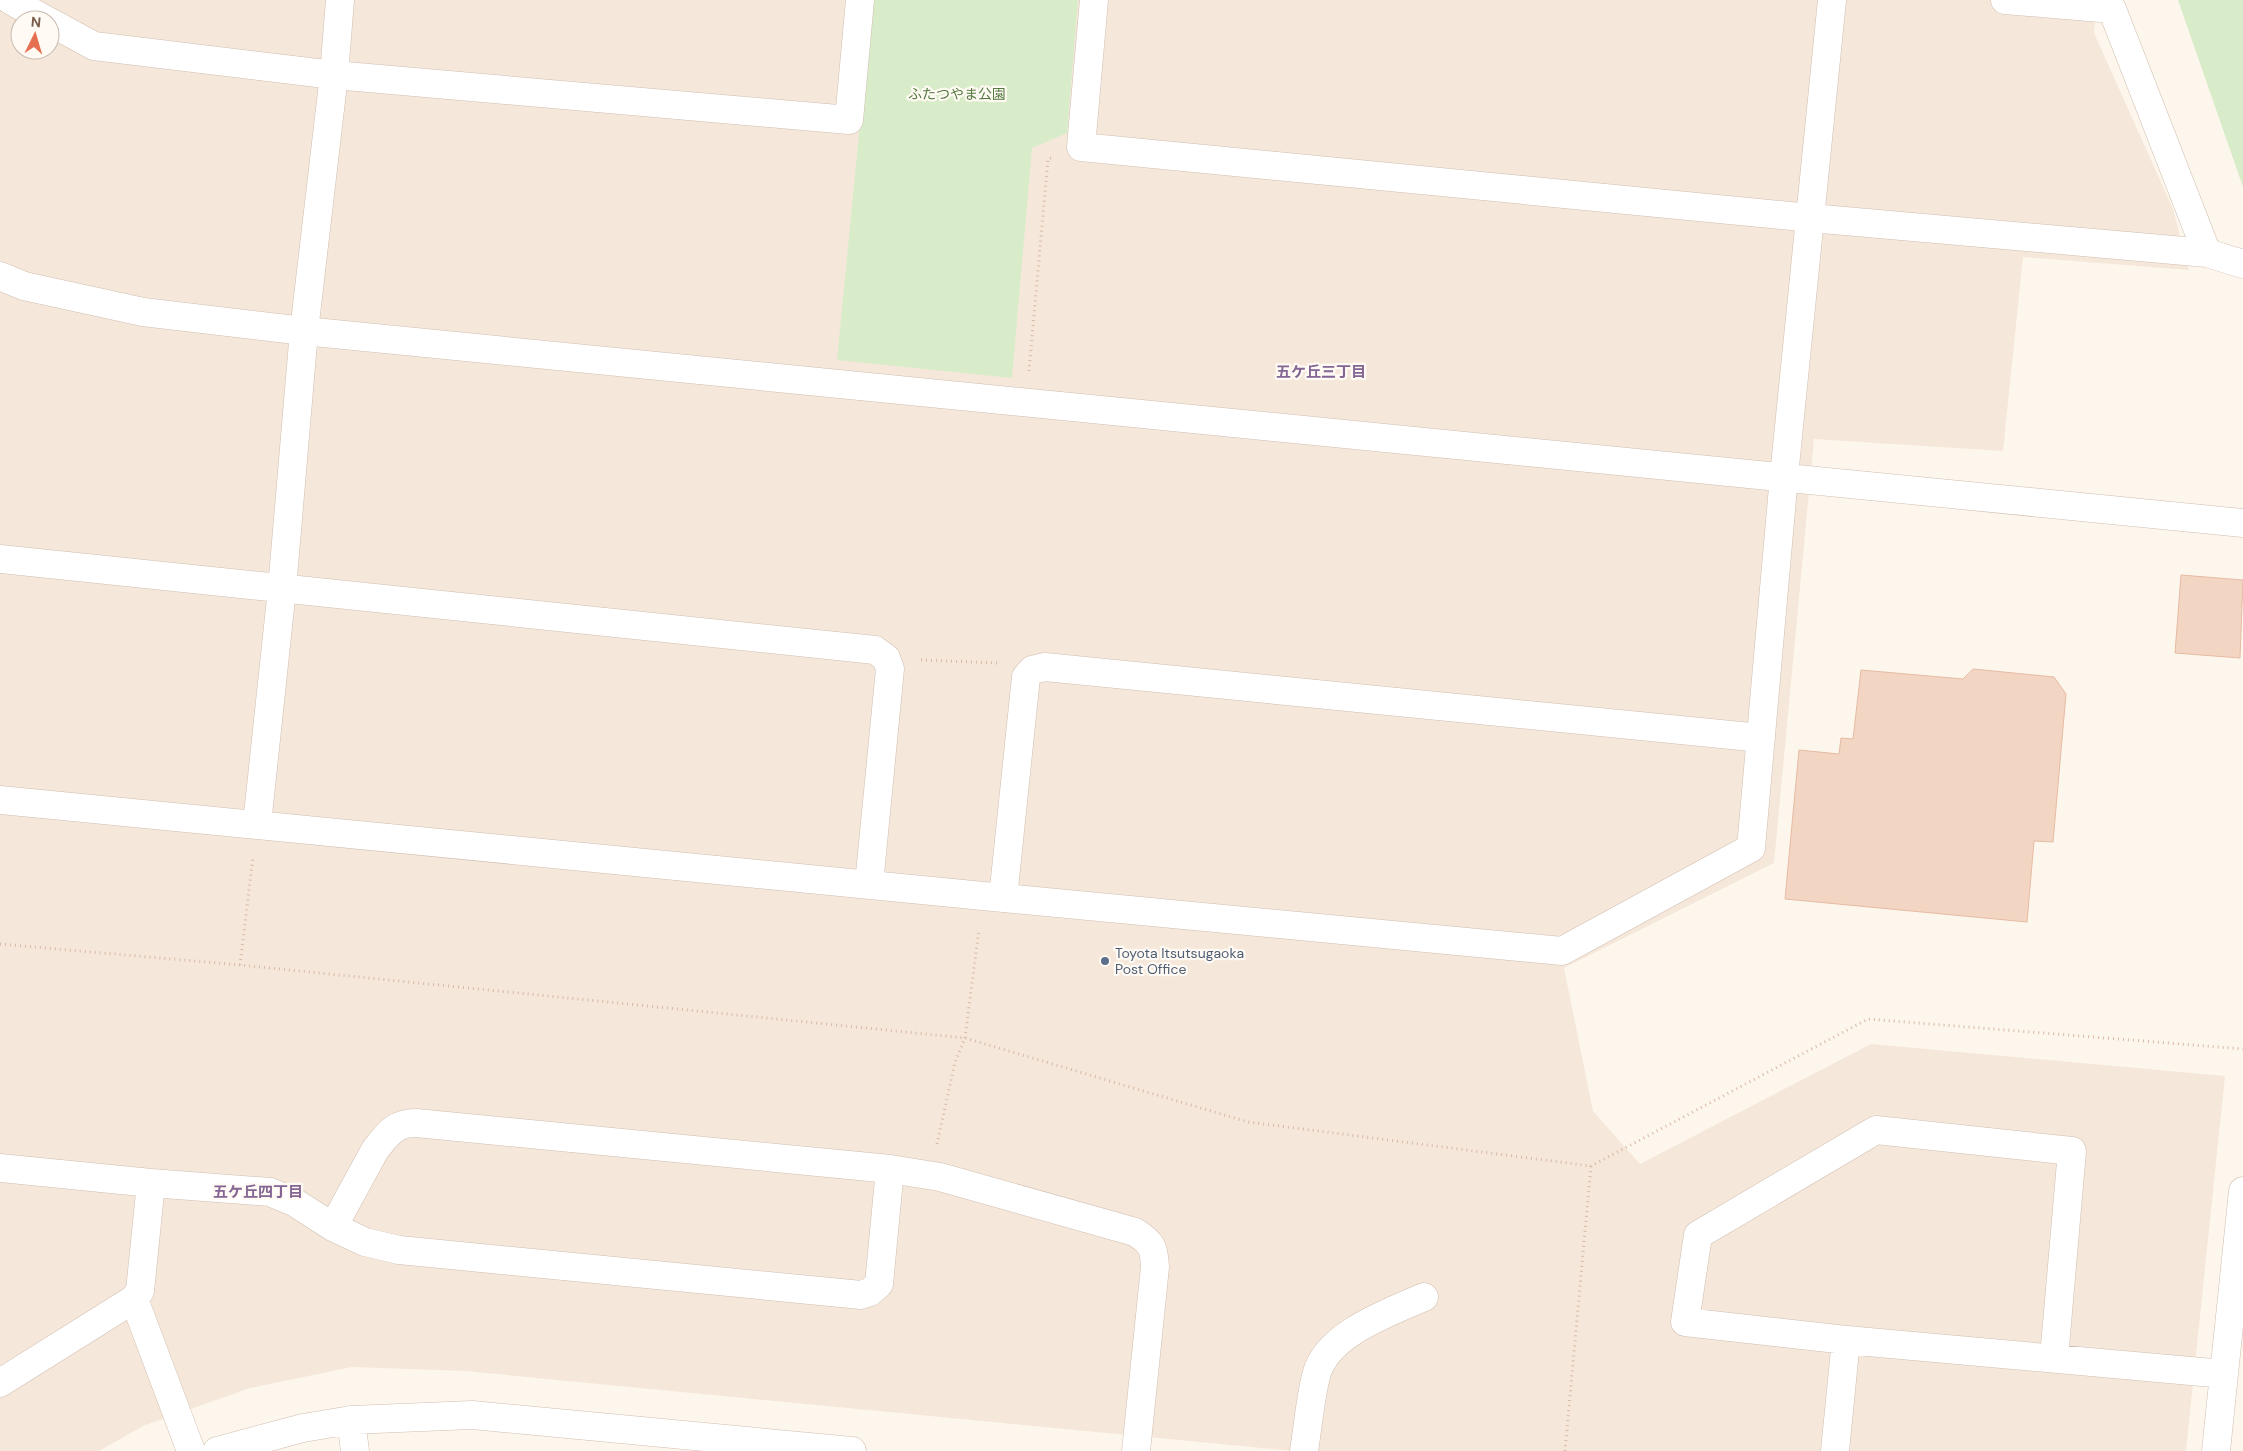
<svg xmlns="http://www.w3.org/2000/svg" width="2243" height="1451" font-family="'DM Sans','Noto Sans JP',sans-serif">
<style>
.residential{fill:#f5e8da;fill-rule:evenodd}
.green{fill:#d8ecc9}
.building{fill:#f3d5c3;stroke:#e6bba3}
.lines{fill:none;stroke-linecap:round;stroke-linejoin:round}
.minor-casing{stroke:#d1beb0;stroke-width:29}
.path{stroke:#d9b8a5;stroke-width:3;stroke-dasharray:1 4;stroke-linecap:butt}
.minor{stroke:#fff;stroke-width:28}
.service-dot{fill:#5c6f8a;stroke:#fffaf3;stroke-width:2}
.labels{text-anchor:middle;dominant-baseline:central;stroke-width:4.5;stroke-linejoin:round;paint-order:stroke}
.park-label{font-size:14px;fill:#537a41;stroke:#fffaf3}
.service-label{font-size:14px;fill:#4e5e75;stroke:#fffaf3;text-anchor:start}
.neighbourhood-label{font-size:15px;font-weight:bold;fill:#846695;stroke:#fffaf3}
</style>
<rect width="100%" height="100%" fill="#fdf6ec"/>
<path class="residential" d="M0,0H2097L2094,33L2173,209L2189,270L2023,257L2003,451L1814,439L1774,863L1564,968L1593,1111L1640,1164L1871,1044L2225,1076L2186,1451H1292L465,1371L352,1367L250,1388L143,1426L99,1451H0ZM20,20H50V50H20Z"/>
<path class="green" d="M872,0H1078L1067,133L1032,148L1012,378L837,360Z
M2178,0H2243V187Z"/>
<path class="building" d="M2181,575L2243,580L2240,658L2175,653Z
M1973,669L2054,677L2066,694L2053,842L2034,841L2027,922L1785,899L1799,750L1839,754L1841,738L1853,739L1861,670L1963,679Z"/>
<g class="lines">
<g class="minor-casing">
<path id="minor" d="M10,0L46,20
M1094,0L1081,147L1811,218L2207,253L2243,264
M2005,0L2112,9L2207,253
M50,22L94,46L334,75L849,120L860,0
M0,276L24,286L143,312L304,331L2243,523
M0,559L875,650L886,658L890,669L869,884
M0,800L983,896L1562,951L1751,848L1784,476L1832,0
M257,824L282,589L304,331L334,75L340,0
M1003,898L1026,677L1032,670L1045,667L1761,738
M0,1168L151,1183L270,1192L294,1202L333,1227L365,1242L399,1250L861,1295L870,1292L879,1284L890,1169
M333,1227L375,1150C388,1134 394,1123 416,1123L890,1169L940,1177L1135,1232C1152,1243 1154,1247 1155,1267L1136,1451
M134,1299L191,1451
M2054,1358L2072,1151L1876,1130L1698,1235L1685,1322L1846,1340L2224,1374
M0,1383L134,1299L140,1291L151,1183
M351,1420L355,1451
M217,1451L303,1428L351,1420L472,1415L852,1451
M1304,1451C1308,1426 1310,1400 1316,1376C1326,1334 1388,1313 1424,1297
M1835,1451L1846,1340
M2216,1451L2243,1191"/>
</g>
<path class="path" d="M1029,371L1048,159L1051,158
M921,660L997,663
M0,944L240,965L965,1038L1248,1122L1591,1166L1868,1019L2243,1049
M240,965L253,857
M937,1144L955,1062L965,1038L979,929
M1565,1451L1591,1166"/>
<use href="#minor" class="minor"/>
</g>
<circle class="service-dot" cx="1105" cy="961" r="5"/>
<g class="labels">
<g class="park-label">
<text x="957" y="94">ふたつやま公園</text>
</g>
<g class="service-label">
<text x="1115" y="953">Toyota Itsutsugaoka<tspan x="1115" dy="16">Post Office</tspan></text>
</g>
<g class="neighbourhood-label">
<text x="1321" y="372">五ケ丘三丁目</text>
<text x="258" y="1192">五ケ丘四丁目</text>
</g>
</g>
<g transform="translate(35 35) rotate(5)"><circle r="24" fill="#fffaf3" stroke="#cabbb1"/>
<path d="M0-4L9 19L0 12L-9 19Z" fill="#e76f51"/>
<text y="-8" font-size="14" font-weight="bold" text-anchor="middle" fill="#7a5c4d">N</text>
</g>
</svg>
